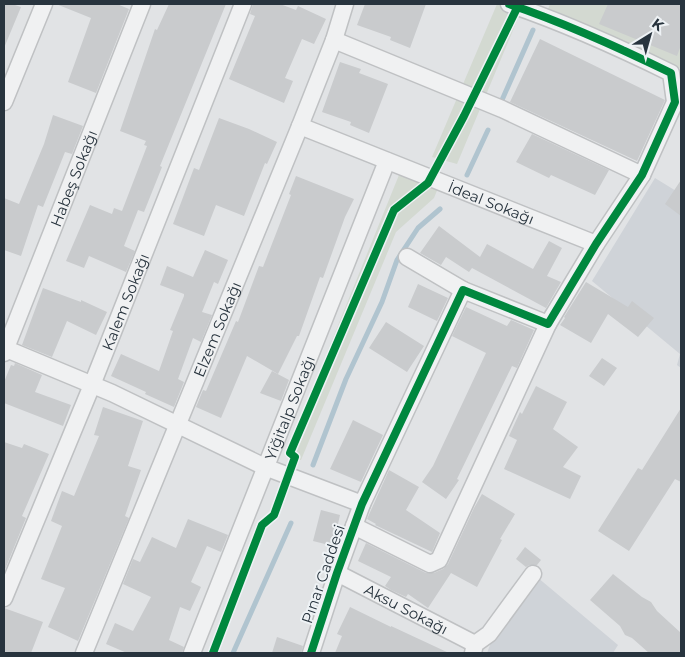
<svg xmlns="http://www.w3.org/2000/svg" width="685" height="657" font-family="Montserrat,sans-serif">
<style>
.built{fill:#cfd3d8}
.green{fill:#d3d9d1}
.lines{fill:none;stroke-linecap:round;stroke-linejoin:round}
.stream{stroke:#b0c4cf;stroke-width:5}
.building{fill:#c9cbcd}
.minor-casing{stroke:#bfc1c3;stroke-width:19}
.minor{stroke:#f0f1f2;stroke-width:16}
.cycleway-casing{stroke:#eef2f5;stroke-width:11}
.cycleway{stroke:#00873e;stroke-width:8}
.labels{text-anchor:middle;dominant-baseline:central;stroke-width:4;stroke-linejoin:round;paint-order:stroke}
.street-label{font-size:15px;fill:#28343e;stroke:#eef2f5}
</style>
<rect width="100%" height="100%" fill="#e1e3e5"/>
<path class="built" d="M655,178L681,194V368L677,365L680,354L592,281Z
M537,577L618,645L613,653H487L490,645Z"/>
<path class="green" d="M497,4H524L457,164L432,157Z
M550,4H681V69L548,9Z
M399,175L438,188L434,198L396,232L301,460L285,456Z"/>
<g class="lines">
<path class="stream" d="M502,100L533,30
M467,175L488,130
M313,465L346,379L382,302L397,260L418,228L440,209
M233,653L291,523"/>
</g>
<path class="building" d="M4,4H12L21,7L4,48Z
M56,4H117L129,9L96,93L68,82L91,18Z
M169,4H226L160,166L162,167L144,212L138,210L124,246L135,251L126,272L89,256L84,268L66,261L90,205L112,214L114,208L122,211L147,146L144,145L146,141L120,131L155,29L157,30Z
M253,4H280L296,10L298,6L326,19L314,44L302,39L285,78L293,81L284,103L229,79L255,16L250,14Z
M365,4H426L410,48L390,40L391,37L357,25Z
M608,4H681V45L677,56L599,24Z
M540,39L665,100L637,161L510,102Z
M340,62L361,69L359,73L388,84L369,133L350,125L351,122L322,112Z
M53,115L83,126L72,154L65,152L43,207L38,205L21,256L4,250V198L19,204L44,144Z
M219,118L249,129L277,142L267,164L265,163L244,216L216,205L204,236L173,224L194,168L199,170Z
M532,134L609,170L595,195L551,175L549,178L516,162Z
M296,176L354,199L345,217L323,278L320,277L299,336H297L278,374L247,356L221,418L196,407L203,390L206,391L236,321L238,322L259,266L263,267L291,195L289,194Z
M681,180V216L665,204Z
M439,226L480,257L487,244L533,269L549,241L562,248L547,276L561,282L546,308L472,268L469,272L446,257L441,265L420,253Z
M205,250L228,260L218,284L214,282L202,312L212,315L201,342L193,338L178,379L184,382L174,407L145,394L146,392L111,376L121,354L159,371L173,331L170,330L184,296V294L160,285L167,266L193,277Z
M586,282L628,307L632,301L654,318L638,337L608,314L591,343L560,325L565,318L564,317Z
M418,284L448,298L437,321L408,307Z
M43,288L81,302V300L107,312L96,335L67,321L52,357L22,345Z
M466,307L507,326L511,320L534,330L517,368L512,366L457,479L459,480L446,499L422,482L433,466L486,353L452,336Z
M386,322L424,346L407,372L369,348Z
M602,358L617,368L604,386L589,376Z
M15,363L42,375L35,392L71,405L63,426L4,403V382L11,365L14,366Z
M272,371L289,380L281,401L260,393Z
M536,386L567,402L553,429L578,447L563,467L581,476L570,499L504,469L517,440L509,436L520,412L522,414Z
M103,407L143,421L128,466L141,470L125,516L129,518L78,641L48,627L65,588L41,579L62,526L51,521L62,491L74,496L99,436L94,435Z
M681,408V482L675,479L629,551L598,531L638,468L642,470Z
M353,420L383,435L361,482L330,469Z
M4,442L22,448L24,444L49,454L22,516L26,518L4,572Z
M389,470L419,487L406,510L440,533L432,552L375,525L376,524L367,519Z
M482,494L515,514L500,539L502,540L477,587L451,573L428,608L408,594L406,597L391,590L385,586L391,577L358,561L366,543L426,573H434L443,569L448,564L474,508Z
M321,510L340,515L333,546L313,541Z
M188,519L228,535L221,552L207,546L191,582L201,587L190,611L180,607L169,640L184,647L182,653H127L106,644L115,623L133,631L151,597L123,584L133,559L140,562L152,537L176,548Z
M525,547L541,560L537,565H529L526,567L516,559Z
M613,574L642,597L651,602L657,611L681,633V653H649L632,638L625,635L620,626L590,600Z
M350,607L391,627V626L449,653H335L342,636L337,634Z
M4,608L43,622L31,653H4Z
M277,637L303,646L301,653H272Z"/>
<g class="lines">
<g class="minor-casing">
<g id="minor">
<path d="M334,40L502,109L642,175"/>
<path d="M4,102L44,4"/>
<path id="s1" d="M300,126L596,244"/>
<path d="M407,257L463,290"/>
<path d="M4,348L112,393L265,467L362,504"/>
<path id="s2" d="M4,353L142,4"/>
<path d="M354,526L430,564L439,560L548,324"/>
<path id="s3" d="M337,573L475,644"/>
<path id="s4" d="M4,598L92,385L243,4"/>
<path id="s5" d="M84,653L300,126L334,40L345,4"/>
<path id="s6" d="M192,653L387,161"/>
<path d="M311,653L337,573L362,504L463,290L548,324L596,244L642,175L675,102L671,73C618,47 565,23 509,4"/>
<path d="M473,653L475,644L489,634L533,574"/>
</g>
</g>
<use href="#minor" class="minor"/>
<g class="cycleway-casing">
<path id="cycleway" d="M213,653L262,525L274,515L295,457L290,453L394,210L428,183L464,116L519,4
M311,653L337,573L362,504L463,290L548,324L596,244L642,175L675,102L671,73C618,47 565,23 509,4"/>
</g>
<use href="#cycleway" class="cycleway"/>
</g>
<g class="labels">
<g class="street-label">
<text stroke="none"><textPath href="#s2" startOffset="188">Habeş Sokağı</textPath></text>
<text stroke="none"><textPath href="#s1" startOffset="206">İdeal Sokağı</textPath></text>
<text stroke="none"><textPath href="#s4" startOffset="320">Kalem Sokağı</textPath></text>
<text stroke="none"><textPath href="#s5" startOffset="350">Elzem Sokağı</textPath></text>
<text stroke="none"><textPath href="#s6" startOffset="264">Yiğitalp Sokağı</textPath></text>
<text transform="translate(323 574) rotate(-71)">Pınar Caddesi</text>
<text stroke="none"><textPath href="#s3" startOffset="78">Aksu Sokağı</textPath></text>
</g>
</g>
<rect width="685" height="657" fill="none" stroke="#28343e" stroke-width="10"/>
<g transform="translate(650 35) rotate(37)" stroke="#eef2f5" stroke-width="4" paint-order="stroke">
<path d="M0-4L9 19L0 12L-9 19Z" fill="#28343e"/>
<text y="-8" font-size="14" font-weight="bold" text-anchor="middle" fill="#28343e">K</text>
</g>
</svg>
